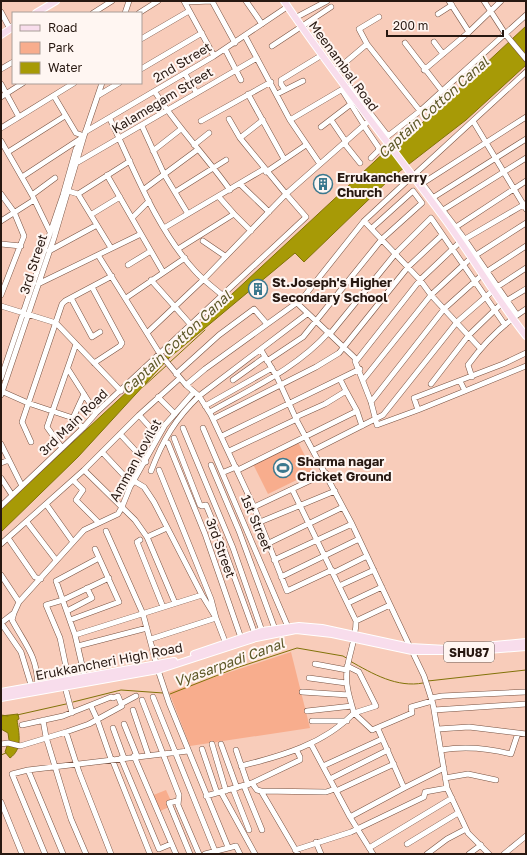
<svg xmlns="http://www.w3.org/2000/svg" width="527" height="855" font-family="'Golos Text',sans-serif">
<style>
.green{fill:#f8ad8d}
.water{fill:#a79a06;stroke:#817309}
.lines{fill:none;stroke-linecap:round;stroke-linejoin:round}
.stream{stroke:#817309;stroke-width:1}
.minor-casing{stroke:#775242;stroke-width:6}
.major-casing{stroke:#fff;stroke-width:8}
.minor{stroke:#fff;stroke-width:5}
.major{stroke:#f8ddec;stroke-width:6}
.labels{text-anchor:middle;dominant-baseline:central;stroke-width:4;stroke-linejoin:round;paint-order:stroke}
.shield{fill:#fff6f2;stroke:#685b54;stroke-width:1}
.shield-label{font-size:12px;font-weight:bold;fill:#271811}
.street-label{font-size:13px;fill:#271811;stroke:#fff6f2}
.poi-label{font-size:13px;font-weight:bold;fill:#271811;stroke:#fff6f2;text-anchor:start}
.water-label{font-size:14px;font-style:italic;fill:#5d5827;stroke:#fff6f2}
</style>
<rect width="100%" height="100%" fill="#f8ccba"/>
<path class="green" d="M298,442L313,472L268,494L253,464Z
M291,652L310,728L190,746L169,692Z
M166,790L171,801L169,807L158,812L151,796Z"/>
<path class="water" d="M526,26V65L466,120L391,178L304,262L295,253L169,358L78,457L1,532V509L389,148L392,151Z
M18,714L19,719L17,720C19,733 23,749 10,758L5,752L9,740L8,733L1,729V716Z"/>
<g class="lines">
<path class="stream" d="M169,363L205,330
M143,387L167,365
M350,661C373,674 397,688 423,683
M428,681L526,670
M170,694L236,668L297,648L343,656L348,659
M73,702L121,690L163,693
M1,715L8,716
M17,715L66,704
M1,755L6,753"/>
<g class="minor-casing">
<path id="minor" d="M184,1L214,56
M212,1L235,43
M246,1L262,24
M449,1L469,32
M484,1L506,35L526,59
M185,2L212,1
M1,12L10,29
M93,13L112,1
M125,13L129,1
M139,13L158,1
M438,14L452,5
M295,18L327,1
M245,36L290,120L320,164
M141,39L189,11
M434,42L443,54
M405,43L442,91
M367,44L420,111
M272,46L331,7
M225,49L241,80
M1,69L13,62
M141,69L202,33
M424,70L469,32L501,1
M334,72L367,44L359,29L379,17
M185,74L196,92
M1,84L19,117
M285,90L281,84V80L322,55
M342,90L364,125
M155,92C177,127 206,156 230,190
M248,94L284,159
M277,94L303,81
M99,95L119,83
M54,96L76,133L84,136
M1,97L23,83
M110,119C135,171 156,228 195,271C203,280 213,287 222,295
M229,119L240,138
M290,120L346,87H350L388,136L420,111L526,15
M331,120L346,142
M201,121L271,82
M473,121L526,209
M142,126L164,174L188,214
M364,126L379,148L378,151L371,158
M321,127L351,104
M1,128L74,83
M85,132L214,56L287,7
M1,141L32,195L50,232
M344,143L360,163
M194,145L209,133
M153,151L181,129
M8,152L65,116
M78,162L257,58
M266,172L306,145
M107,175L163,272
M22,177L80,139
M423,183L526,117
M240,184L269,212
M143,190L197,150
M68,191L78,194L111,248
M175,192L226,160
M1,194L14,212L24,236L1,295
M78,194L130,161
M32,195L55,178
M219,197L234,214
M434,197L526,139
M443,210L526,158
M92,214L120,197
M132,218L149,201
M1,221L34,200
M364,221L420,280L431,295L480,348
M456,227L526,181
M164,228L264,169
M465,239L525,204
M203,241L225,256
M1,244L21,246
M178,249L234,214L251,231
M49,251L97,225
M98,255L160,354L186,385L199,396L211,415L254,507L287,591L332,570
M476,255L526,223
M128,265L151,251
M151,280L191,325
M38,284L141,234
M92,287L122,343L120,346L94,363
M71,298L92,337L100,332
M126,298L185,258
M297,303L357,360L355,361L371,402L377,425L418,410L414,398L503,364L526,353
M1,306L56,323L121,391
M517,315L461,234L415,174L526,72
M148,332L204,279L286,194L240,138L263,120
M330,334L396,253L431,218L505,325
M261,350L277,377L297,421L352,524L410,647
M357,360L420,280L461,241
M267,361L303,337L382,239L422,203L413,191L372,228
M68,369L96,413
M176,374L219,335L254,309L267,324
M472,377L468,365C484,343 503,324 526,309
M1,378L63,195L76,149L82,140
M340,379L346,391
M233,380L265,357
M363,380L431,295L472,257
M460,381L465,391L526,366
M431,384L468,336L501,304L526,289
M186,385L205,369L302,299L364,221L407,181
M1,391L28,403L73,418L83,428
M1,395L54,238L84,136L102,83
M158,397L175,414
M371,402L444,309L483,274L526,246
M205,406L272,368
M418,410L465,391
M210,412C252,388 296,369 329,332
M139,415L158,436
M296,417L325,404L346,391L357,411
M73,418L84,394
M213,419L316,367L339,353L408,267L442,235
M183,428L233,548L262,631
M203,428L288,627
M120,434L146,462
M222,436L360,369
M174,438L200,505L202,506L206,505L223,546L255,634
M31,442L22,422L62,304L65,301L112,276
M168,443L205,534L241,638
M1,444L22,486
M62,448L47,427L76,344
M314,450L383,415L457,322L497,287L526,268
M229,451L297,419
M102,452L132,484
M1,463L9,460
M211,465L239,531L275,629
M84,470L135,520L147,537L175,603
M238,470L357,411L362,426
M151,471C163,440 175,419 199,396L307,314
M224,472L236,467
M1,478L12,495
M73,480L83,490L76,500L98,522
M134,481L144,487L154,502L202,595L216,618L226,644
M46,504L73,542
M1,506L83,428L96,413L306,217L286,194L370,120
M254,507L326,473
M27,522L56,560
M260,522L335,491
M106,531L143,614L158,670L169,703L228,847
M147,537L167,528
M8,538L35,577L41,579
M140,540L137,542L163,607
M269,543L343,507
M1,544L84,470L139,415L180,378
M274,560L352,524
M333,573L367,556
M1,575L19,602
M281,577L359,539
M339,586L374,570
M348,603L382,587
M67,611L92,598L87,588
M14,613L1,623L21,652L32,688
M70,620L119,602L95,549
M356,621L390,605
M75,635L202,595
M151,639L216,618L211,599L159,470
M78,646L147,628
M412,651L424,676L433,704L447,788L468,833L489,854
M315,664L347,670
M347,666L359,672L376,706L354,713L372,730L412,713L411,707L432,701
M85,678L75,635L56,581L99,558
M309,678L346,683
M69,681L60,638L46,605L63,600L109,578
M38,687C37,655 26,646 12,620L14,613L19,602L84,530L118,514L122,507L130,487L165,425L194,392
M65,687L72,713
M302,692L349,695
M153,697L215,851
M431,698L442,696L526,692
M142,700L179,795L178,805L199,854
M121,704L136,696
M91,706L97,719L111,759
M133,710L148,754
M434,710L526,704
M307,711L352,706
M43,720L46,737L71,819L86,854
M312,721H347
M124,724L137,756
M113,728L124,758
M378,729L404,788L444,768
M438,729L469,727L526,734
M66,732L79,772L111,854
M1,744L8,743L20,746L66,732L89,724L122,706L118,696L113,698L111,697L63,716L22,725
M212,744L226,791
M221,744L237,788
M311,744L350,817L373,854
M202,749L217,793
M236,750L248,785
M441,750C466,746 487,748 511,754L518,733
M134,756L176,854
M121,758L159,849L171,844
M112,759L150,854
M241,766C282,756 324,744 354,713C350,699 345,685 347,670C349,653 356,640 356,621L292,489
M323,766L382,739
M28,770L63,854
M445,778L468,774L496,780
M330,779L388,750
M252,783L257,790L261,791L298,854
M244,786L262,830
M233,789L249,830
M261,791L326,792L335,789
M336,791L394,764
M221,792L255,854
M206,796L252,783L300,760V757L297,751
M177,801L169,803L190,854
M1,802L22,854
M350,817L404,788
M316,842L321,854
M407,844L458,813
M369,848L452,798
M295,850L351,832L424,797L425,792L447,788
M45,854L12,774L28,770L188,751
M205,854L236,846L240,854
M427,854L447,839L466,829
M469,854L481,845
M504,854L526,836"/>
</g>
<g class="major-casing">
<path id="major" d="M284,1C333,74 389,143 441,214C471,254 495,297 526,336
M36,13L56,1
M1,35L13,27
M462,648L526,642
M194,654L262,631L299,626L322,628L410,647L447,649
M1,692L174,661
M1,698L158,670L256,638L296,630L332,634L412,651H475L526,647"/>
</g>
<use href="#minor" class="minor"/>
<use href="#major" class="major"/>
</g>
<defs>
<g id="building-ring" transform="scale(1)"><circle r="9.5" fill="#fff6f2" stroke="#3b788e" stroke-width="1.5"/><path d="M-4-6H4V6H1V3H-1V6H-4ZM-2.5-4.3h1.7v1.8h-1.7ZM.8-4.3h1.7v1.8H.8ZM-2.5-1h1.7V.8h-1.7ZM.8-1h1.7V.8H.8Z" fill="#3b788e"/></g>
<g id="stadium-ring" transform="scale(1)"><circle r="9.5" fill="#fff6f2" stroke="#3b788e" stroke-width="1.5"/><path d="M0-5a6.5 5 0 1 0 0 10a6.5 5 0 1 0 0-10ZM-3.5-1.8h7v3.6h-7Z" fill="#3b788e"/></g>
</defs>
<g fill-rule="evenodd">
<use href="#building-ring" x="323" y="184"/>
<use href="#building-ring" x="258" y="289"/>
<use href="#stadium-ring" x="283" y="468"/>
</g>
<g class="labels">
<rect class="shield" x="444" y="642" width="50" height="20" rx="3"/>
<g class="shield-label">
<text x="469" y="652">SHU87</text>
</g>
<g class="street-label">
<text transform="translate(182 62) rotate(-31)">2nd Street</text>
<text transform="translate(344 66) rotate(54)">Meenambal Road</text>
<text transform="translate(162 100) rotate(-31)">Kalamegam Street</text>
<text transform="translate(33 264) rotate(-72)">3rd Street</text>
<text transform="translate(73 422) rotate(-44)">3rd Main Road</text>
<text transform="translate(135 460) rotate(-61)">Amman kovilst</text>
<text transform="translate(257 523) rotate(67)">1st Street</text>
<text transform="translate(221 548) rotate(70)">3rd Street</text>
<text transform="translate(109 661) rotate(-11)">Erukkancheri High Road</text>
</g>
<g class="poi-label">
<text x="337" y="177">Errukancherry<tspan x="337" dy="15">Church</tspan></text>
<text x="272" y="282">St.Joseph's Higher<tspan x="272" dy="15">Secondary School</tspan></text>
<text x="297" y="461">Sharma nagar<tspan x="297" dy="15">Cricket Ground</tspan></text>
</g>
<g class="water-label">
<text transform="translate(433 107) rotate(-42)">Captain Cotton Canal</text>
<text transform="translate(176 342) rotate(-43)">Captain Cotton Canal</text>
<text transform="translate(229 662) rotate(-20)">Vyasarpadi Canal</text>
</g>
</g>
<rect width="527" height="855" fill="none" stroke="#271811" stroke-width="4"/>
<rect x="12" y="12" width="130" height="72" fill="#fff6f2" stroke="#a99d98"/>
<rect x="20" y="25" width="20" height="6" fill="#f8ddec" stroke="#a99d98"/>
<text x="48" y="32" font-size="12" fill="#271811">Road</text>
<rect x="20" y="42" width="20" height="12" fill="#f8ad8d" stroke="#a99d98"/>
<text x="48" y="52" font-size="12" fill="#271811">Park</text>
<rect x="20" y="62" width="20" height="12" fill="#a79a06" stroke="#a99d98"/>
<text x="48" y="72" font-size="12" fill="#271811">Water</text>
<path d="M387 30v6h116v-6" fill="none" stroke="#271811" stroke-width="2"/>
<text x="393" y="30" font-size="12" fill="#271811" stroke="#fff6f2" stroke-width="3" paint-order="stroke">200 m</text>
</svg>
